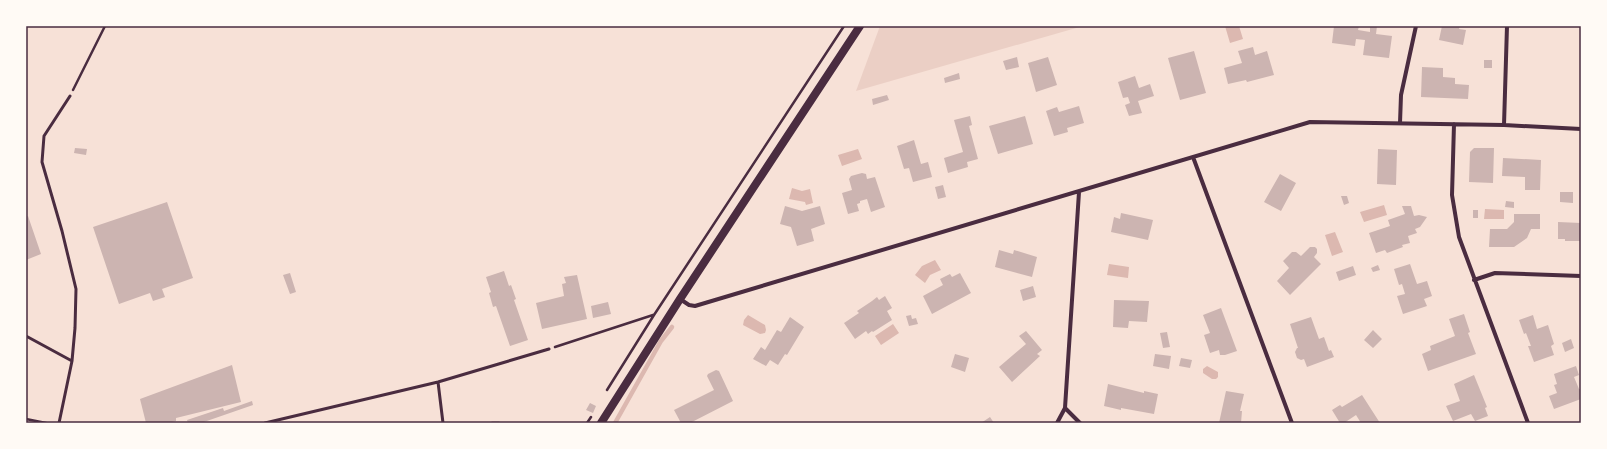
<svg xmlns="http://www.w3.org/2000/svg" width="1607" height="449" font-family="Barlow,sans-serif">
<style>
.green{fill:#ebcfc5}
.water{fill:#dcb8b0}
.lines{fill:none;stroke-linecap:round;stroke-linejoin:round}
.stream{stroke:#dcb8b0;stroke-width:4.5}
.building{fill:#ccb4b1}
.path{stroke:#4a2c40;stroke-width:2.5}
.service{stroke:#4a2c40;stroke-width:3}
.minor{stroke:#4a2c40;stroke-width:4}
.secondary{stroke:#4a2c40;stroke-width:8}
.neatline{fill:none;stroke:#4a2c40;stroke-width:1.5}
</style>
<rect width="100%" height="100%" fill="#f7e1d7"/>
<path class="green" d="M880,26H1083L856,91Z"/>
<path class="water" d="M1225,26H1239L1243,39L1230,43Z
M858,149L862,159L842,166L838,155Z
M792,188L802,191L810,189L813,203L806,205L805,202L789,199Z
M1384,205L1387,215L1364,222L1360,212Z
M1485,209L1504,210V219H1484Z
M1335,232L1343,252L1332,256L1325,235Z
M935,260L941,270L930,275L925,283L915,275L922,266Z
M1109,264L1129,267L1128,278L1107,275Z
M748,315L765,325L766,330L765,333L760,334L743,325L744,320Z
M893,324L899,333L881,345L875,336Z
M1207,366L1218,372V377L1216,379H1212L1203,373V369Z"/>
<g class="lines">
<path class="stream" d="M615,423L661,341L672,327"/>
</g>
<path class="building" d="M1334,26H1359L1358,30L1370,32V26H1377L1376,34L1392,36L1389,58L1363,55L1365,40L1356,39L1355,46L1332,43Z
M1442,26H1460L1459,29L1466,30L1463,45L1439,40Z
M1253,47L1255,55L1267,51L1274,75L1247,82L1246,80L1228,84L1224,68L1242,63L1238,51Z
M1194,51L1206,93L1180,100L1168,58Z
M1017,57L1019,67L1006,70L1003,61Z
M1048,57L1057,85L1036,92L1028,63Z
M1484,60H1492V68H1484Z
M1422,67L1443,68V77L1455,78V84L1469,85L1468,99L1421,97Z
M959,73L960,79L945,83L944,78Z
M1135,76L1139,88L1150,84L1154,96L1138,101L1142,113L1129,116L1125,105L1130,103L1128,97L1123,98L1118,82Z
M887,95L889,100L873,105L872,99Z
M1079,106L1084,123L1067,128L1068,132L1054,136L1046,111L1057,107L1059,112Z
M970,116L972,125L969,126L978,159L967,162L968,167L948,173L944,158L963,152L954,120Z
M1025,116L1033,144L998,154L989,126Z
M914,140L921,164L928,162L932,177L913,182L909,168L904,169L897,146Z
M75,148L87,149L86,155L74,153Z
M1474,148H1494L1493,183L1469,182L1470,152Z
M1378,149L1397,150L1396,185L1377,184Z
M1503,158L1541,160L1540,190H1525V177L1502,176Z
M862,173L866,174L867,179L875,177L885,207L871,212L867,199L860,201V203L857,204L859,211L848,214L842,193L852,190L849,179L851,176Z
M1280,174L1296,183L1281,211L1264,202Z
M943,185L946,197L938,199L935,187Z
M1560,192H1573V203L1560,202Z
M1341,196H1347L1349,203L1344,205Z
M1506,201L1514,202V208L1505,207Z
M167,202L193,278L162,289L165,297L153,301L150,293L119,304L93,227Z
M785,206L802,211L820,206L825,224L811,229L814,241L797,246L791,227L780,224Z
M1402,206H1411L1414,216L1419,215L1427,217L1420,227L1415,229L1417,233L1408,236L1410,243L1402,245L1403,247L1387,253L1385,250L1376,253L1369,233L1390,226L1388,220L1405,214Z
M1473,210H1478V218H1473Z
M1121,213L1153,220L1148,240L1111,232L1114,217L1120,219Z
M1514,214H1540V229H1531L1527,238L1514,247H1489L1490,229H1507L1514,222Z
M28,216L41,254L26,260V217Z
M1558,222L1581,223V241H1565V239H1558Z
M1310,247H1315L1317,249V253L1314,257L1321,264L1290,295L1277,281L1289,268L1283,261L1292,252H1296L1301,256Z
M999,250L1013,254L1014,250L1037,257L1032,277L995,267Z
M1410,264L1417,284L1427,281L1432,296L1424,299L1427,306L1403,314L1397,296L1405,294L1402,284L1399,285L1394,269Z
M1378,265L1380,270L1373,272L1371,268Z
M1353,266L1356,275L1339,281L1336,272Z
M504,271L509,286L511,285L516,299L514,300L528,340L510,346L496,306L493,307L489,293L491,292L486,277Z
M290,273L296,292L290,294L283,275Z
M960,273L971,293L932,314L923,296L943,285L940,279L950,274L952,277Z
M577,275L587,319L542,329L536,303L564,296L562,284L566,283L564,277Z
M1033,286L1036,297L1023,301L1020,290Z
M885,296L892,308L887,311L892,320L873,332L872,331L868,334L866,331L855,339L844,323L859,313L857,311L872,301L877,297L879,300Z
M1114,300L1149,301L1147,322L1129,321L1128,328L1113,327Z
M608,302L611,314L593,318L591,306Z
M1221,308L1237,351L1225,355H1220L1219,350L1210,353L1204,335L1210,333L1203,315Z
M1464,314L1470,332L1468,333L1476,354L1428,371L1422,354L1431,350L1430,346L1455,336L1449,319Z
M911,315L912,319L916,318L918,324L909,326L906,316Z
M1533,315L1537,329L1548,325L1554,344L1551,346L1554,355L1534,362L1528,346H1531L1526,333L1524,334L1519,320Z
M790,317L804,327L787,355L785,354L778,365L770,360L766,366L753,359L761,347L765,350L777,330L781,332Z
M1311,317L1319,339L1324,337L1329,351L1331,350L1334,357L1307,367L1304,359L1301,360L1297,358L1295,352L1297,348H1298L1290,324Z
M1373,330L1382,339L1373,348L1364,340Z
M1026,331L1042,350L1037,354L1040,356L1012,382L999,367L1026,344L1019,336Z
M1167,332L1170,347L1163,348L1160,333Z
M1571,339L1574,348L1565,352L1562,343Z
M955,354L969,358L965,372L951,367Z
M1155,354L1171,356L1169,369L1153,366Z
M1181,358L1192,360L1190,368L1179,366Z
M232,365L241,402L176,418V421L168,423H159V422L146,423L140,399Z
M1576,366L1579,375L1574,377L1579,389H1581V399L1554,409L1549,396L1557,393L1554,385L1557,384L1554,374Z
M716,370L719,371L733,401L690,423H681L674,410L714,390L707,376L708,374Z
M1474,375L1487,407L1485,408L1488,416L1475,421L1471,414L1453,421L1446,406L1460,401L1454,384Z
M1108,384L1144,393V391L1158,394L1154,414L1121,408V410L1104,406Z
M1226,391L1244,394L1240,411H1242L1241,423H1219Z
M1362,395L1380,423H1361L1356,415L1344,423H1340L1332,410L1340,405L1342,407Z
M252,401L253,405L201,423H188L187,420L223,408L224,411Z
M590,403L596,406L593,413L586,410Z
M990,417L994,423H981Z"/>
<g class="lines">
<path class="path" d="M73,90L105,26
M555,347L653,315
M607,390L654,315L844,26
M26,419L46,423
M492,423H499
M587,423L591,417"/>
<path class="service" d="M26,336L72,361
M438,382L443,423
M59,423L72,361L75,328L76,289L62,231L42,162L44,136L70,96
M265,423L438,382L549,349"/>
<path class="minor" d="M1400,123L1401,95L1416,26
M1454,124L1452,195L1459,237L1528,423
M1504,125L1507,26
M1193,157L1292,423
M1474,280L1495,273L1581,276
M680,299L689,305L695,306L1310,122L1504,125L1581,129
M1065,408L1080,423
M1057,423L1065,408L1079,192"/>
<path class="secondary" d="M601,423L680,299L860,26"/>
</g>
<rect width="1607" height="449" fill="none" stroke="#fffaf5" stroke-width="54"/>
<rect x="27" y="27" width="1553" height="395" class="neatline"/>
</svg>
